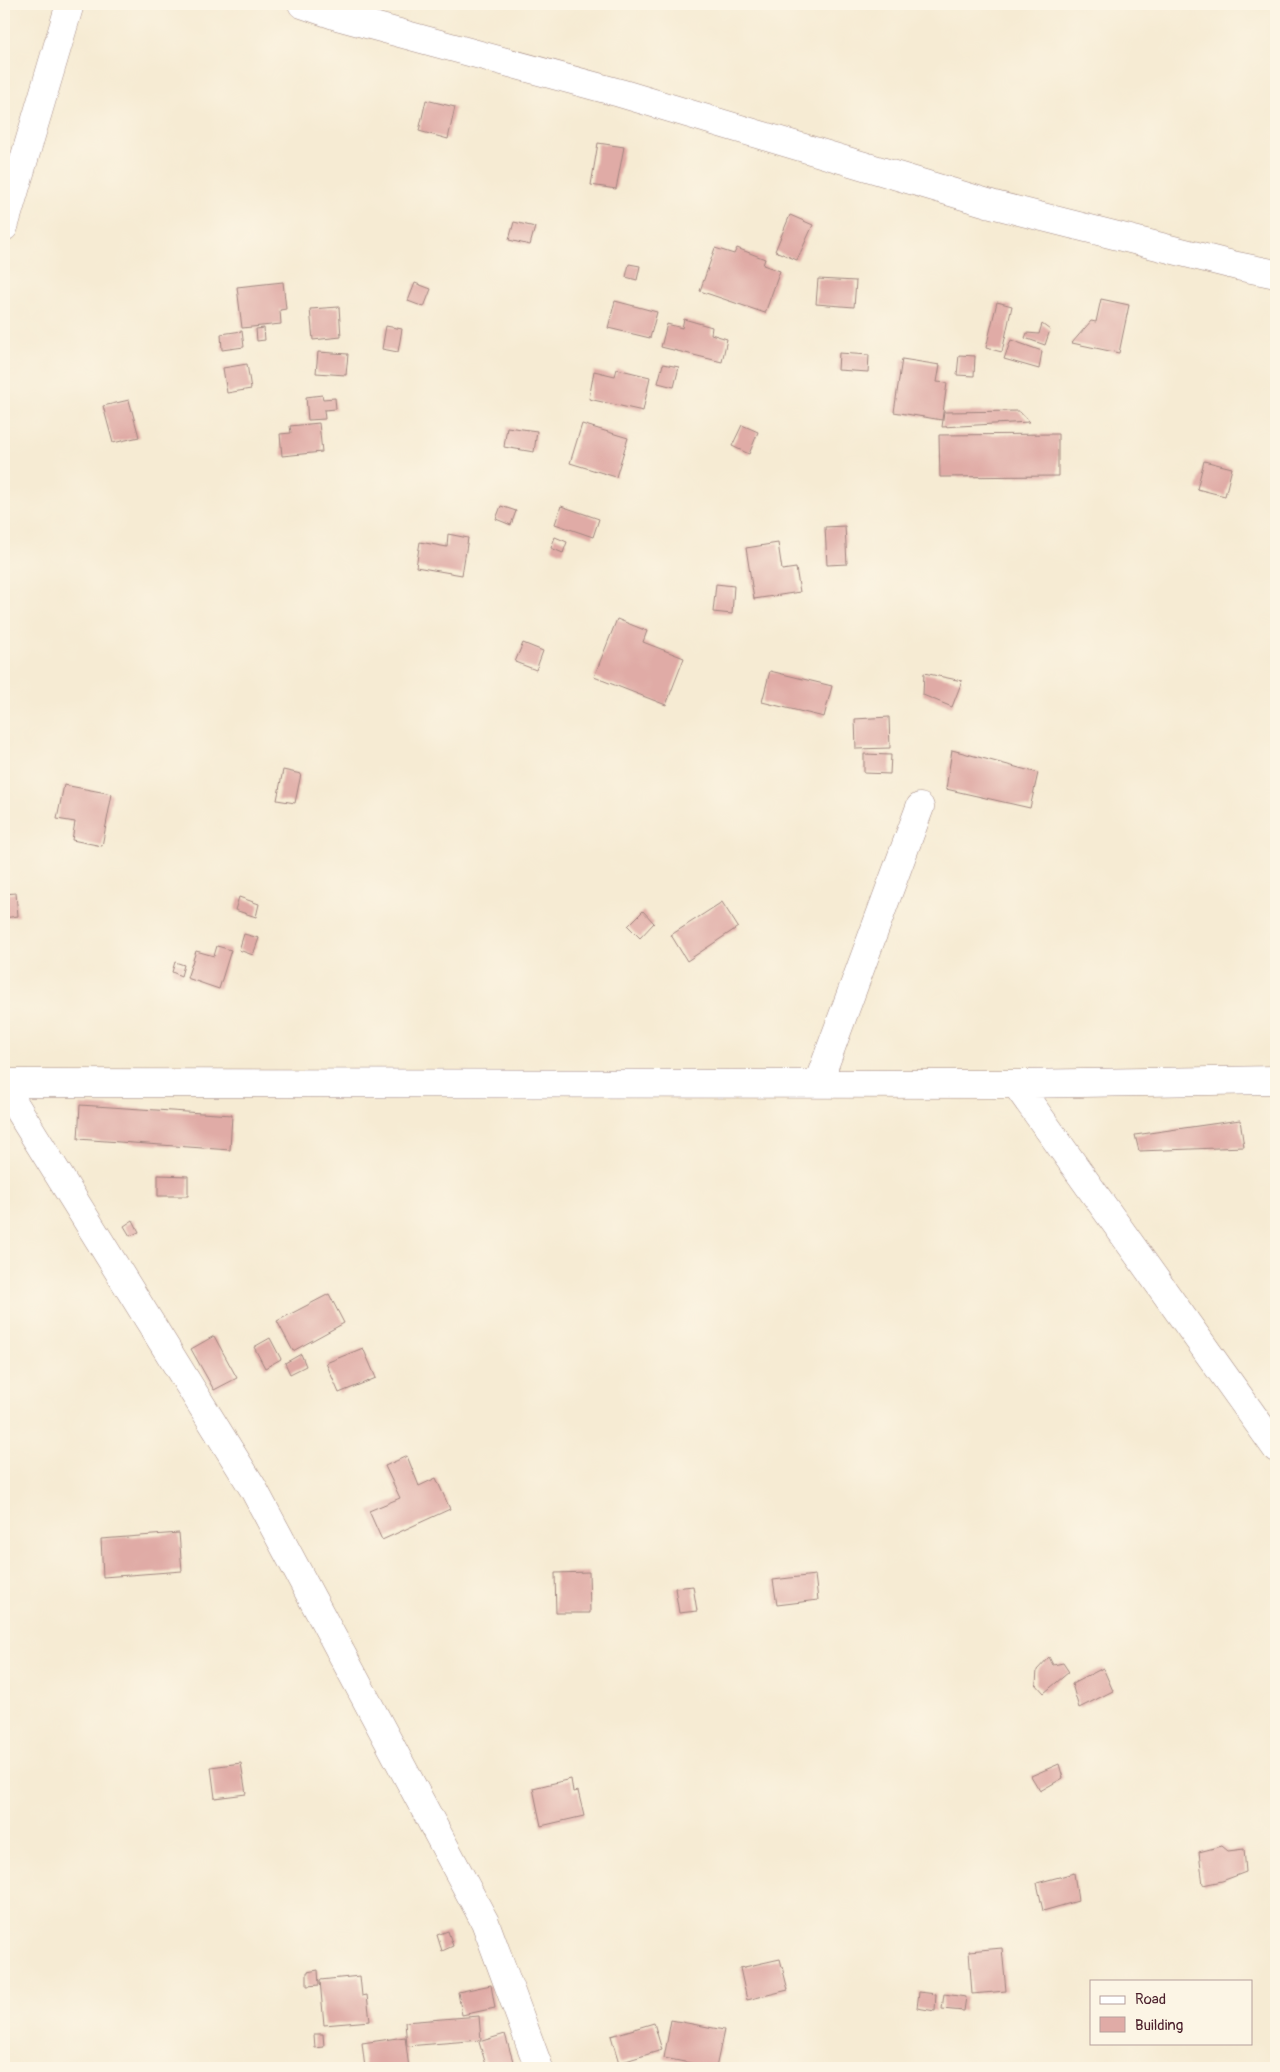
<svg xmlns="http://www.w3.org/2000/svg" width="1280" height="2072" font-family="Pangolin,sans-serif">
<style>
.building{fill:#e0aba6}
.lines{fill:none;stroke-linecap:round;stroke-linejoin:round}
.street-casing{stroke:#a0857f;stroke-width:29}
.street{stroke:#fff;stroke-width:28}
</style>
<rect width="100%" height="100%" fill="#fcf5e5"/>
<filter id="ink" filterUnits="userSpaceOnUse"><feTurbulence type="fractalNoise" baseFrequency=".02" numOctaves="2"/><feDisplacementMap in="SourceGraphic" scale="10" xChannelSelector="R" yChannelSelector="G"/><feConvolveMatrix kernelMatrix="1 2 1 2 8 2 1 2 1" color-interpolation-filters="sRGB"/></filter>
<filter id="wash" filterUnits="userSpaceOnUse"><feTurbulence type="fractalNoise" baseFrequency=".0096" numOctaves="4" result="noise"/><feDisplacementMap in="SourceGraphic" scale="20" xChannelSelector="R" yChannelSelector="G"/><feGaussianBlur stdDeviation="1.12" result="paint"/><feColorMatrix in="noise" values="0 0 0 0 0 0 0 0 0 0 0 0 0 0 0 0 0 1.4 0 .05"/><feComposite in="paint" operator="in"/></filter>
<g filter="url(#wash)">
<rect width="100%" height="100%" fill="#f6ebd3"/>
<g id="blocks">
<path class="building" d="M426,100L455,107L448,139L419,131Z
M598,143L624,147L616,189L591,185Z
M790,215L813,225L797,260L775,251Z
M514,222L535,227L530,245L509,240Z
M715,248L734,254L737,248L765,259L763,265L780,271L765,313L700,291Z
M629,264L640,266L637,280L626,277Z
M818,279L856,281L854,307L816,304Z
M283,282L286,309L280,310L281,324L242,328L237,287Z
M415,283L431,289L424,307L408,301Z
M1101,299L1129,305L1119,353L1072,343L1091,321L1096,322Z
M615,301L657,312L650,338L608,328Z
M997,302L1012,306L1002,352L986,348Z
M339,307L341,337L313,340L310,309Z
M684,319L712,327L711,334L727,339L722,362L661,347L667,324L682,328Z
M1042,324L1050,330L1045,345L1025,338L1027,333L1039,334Z
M386,326L402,329L398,352L382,349Z
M264,328L265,340L257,341L256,329Z
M242,331L244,347L222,350L221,334Z
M1011,340L1042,351L1039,369L1004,359Z
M318,352L348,354L346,375L316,373Z
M839,353L869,355L868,372L838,370Z
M959,355L975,356L974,376L957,375Z
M902,359L940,365L937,382L947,383L942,420L894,412Z
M247,364L251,389L227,393L223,368Z
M663,364L679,367L674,387L658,383Z
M617,369L650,377L643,411L589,399L594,371L615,376Z
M322,395L323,399L335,398L336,409L324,410L325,419L308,420L306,397Z
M129,400L139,437L113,443L103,406Z
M1019,411L1029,422L942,427L944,412Z
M319,423L322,452L282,456L280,434L291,433L290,426Z
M582,424L628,438L616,477L570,463Z
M742,425L758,432L749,454L732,446Z
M507,427L537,431L534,452L504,447Z
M1058,434V476L940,477L939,435Z
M1204,461L1232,468L1225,496L1197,489Z
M501,506L516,511L511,525L496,519Z
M561,506L599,519L593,537L555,524Z
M845,526L847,564L827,565L825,527Z
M448,534L468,538L462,575L416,567L420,542L447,547Z
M555,537L567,542L563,553L551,548Z
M778,543L782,570L796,568L800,592L754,599L746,548Z
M716,584L734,586L732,614L713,612Z
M617,619L647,631L643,642L684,658L666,705L594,677Z
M523,643L543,651L536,670L515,662Z
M770,671L832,686L824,717L762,702Z
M924,673L962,681L952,707L923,695Z
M889,717L890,748L856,749L855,719Z
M952,750L1038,773L1030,808L946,789Z
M864,754L891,755L890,774L864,773Z
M283,770L301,774L295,803L277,800Z
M64,785L112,794L102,846L72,840L75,822L57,819Z
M16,893L18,916L4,918V894Z
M239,897L259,904L256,917L235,910Z
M722,902L738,927L687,961L671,935Z
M643,911L654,923L640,938L628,926Z
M244,934L259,938L253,955L239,950Z
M217,946L231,950L219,989L187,978L196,951L214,956Z
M175,962L184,965L181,976L172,972Z
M80,1105L232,1115L230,1150L78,1139Z
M1240,1120L1244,1147L1139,1151L1135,1135Z
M158,1175L188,1176V1196H158Z
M133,1220L139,1232L130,1236L124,1226Z
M329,1294L344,1323L293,1351L277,1321Z
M214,1336L237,1378L214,1390L191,1349Z
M270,1338L281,1359L265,1368L254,1347Z
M363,1348L376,1378L339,1393L326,1363Z
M301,1354L306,1366L290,1374L285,1363Z
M407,1456L419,1486L436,1478L450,1509L382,1540L369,1511L400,1498L385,1466Z
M179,1533L182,1571L103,1577L101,1539Z
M589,1572L590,1613H556L555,1573Z
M815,1575L818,1600L777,1605L773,1580Z
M693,1586L697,1611L679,1613L675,1588Z
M1049,1657L1053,1665L1063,1663L1069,1672L1044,1693L1036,1684L1037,1670Z
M1103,1668L1113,1691L1079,1708L1072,1684Z
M241,1763L246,1794L215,1798L211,1767Z
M1059,1764L1063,1778L1040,1791L1031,1776Z
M571,1779L573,1792L578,1791L584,1816L541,1826L533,1788Z
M1222,1846L1228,1851L1244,1849L1246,1872L1222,1881L1203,1885L1199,1852Z
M1074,1873L1078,1901L1043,1911L1037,1883Z
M448,1931L453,1946L442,1951L437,1935Z
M1002,1948L1006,1991L972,1994L969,1951Z
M780,1959L788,1990L747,2000L740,1968Z
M318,1970L319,1985L307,1986V1972Z
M360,1976L362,1996L367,1995L370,2021L324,2025L320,1980Z
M491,1985L495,2008L462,2015L458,1992Z
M919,1992L936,1994L935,2011L917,2008Z
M944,1994L966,1997L964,2011L942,2009Z
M479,2016L481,2040L407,2046L405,2022Z
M671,2020L724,2030L716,2068L664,2058Z
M654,2023L662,2050L619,2063L611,2036Z
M314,2034H323L324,2047L315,2048Z
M505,2034L515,2068H487L479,2042Z
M405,2037L409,2068H365L362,2043Z"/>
</g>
</g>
<g filter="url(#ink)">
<use href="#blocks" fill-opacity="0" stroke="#a0857f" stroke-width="1"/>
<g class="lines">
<g class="street-casing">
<path id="street" d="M302,4L337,16L620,93L991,204L1237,266L1276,274
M4,227L70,4
M4,1083L1016,1084L1276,1080
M818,1083L920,807
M1016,1084L1276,1448
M4,1087L253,1488L485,1922L539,2068"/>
</g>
<use href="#street" class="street"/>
</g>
</g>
<rect width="1280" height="2072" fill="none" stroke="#fcf5e5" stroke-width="20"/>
<rect x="1090" y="1980" width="162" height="65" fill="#fcf5e5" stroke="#b59f9b"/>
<rect x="1100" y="1996" width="25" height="8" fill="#ffffff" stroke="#b59f9b"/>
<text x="1135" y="2004" font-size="15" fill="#4a1f2b">Road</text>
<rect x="1100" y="2017" width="25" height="15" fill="#e0aba6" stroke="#b59f9b"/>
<text x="1135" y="2030" font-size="15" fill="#4a1f2b">Building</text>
</svg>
